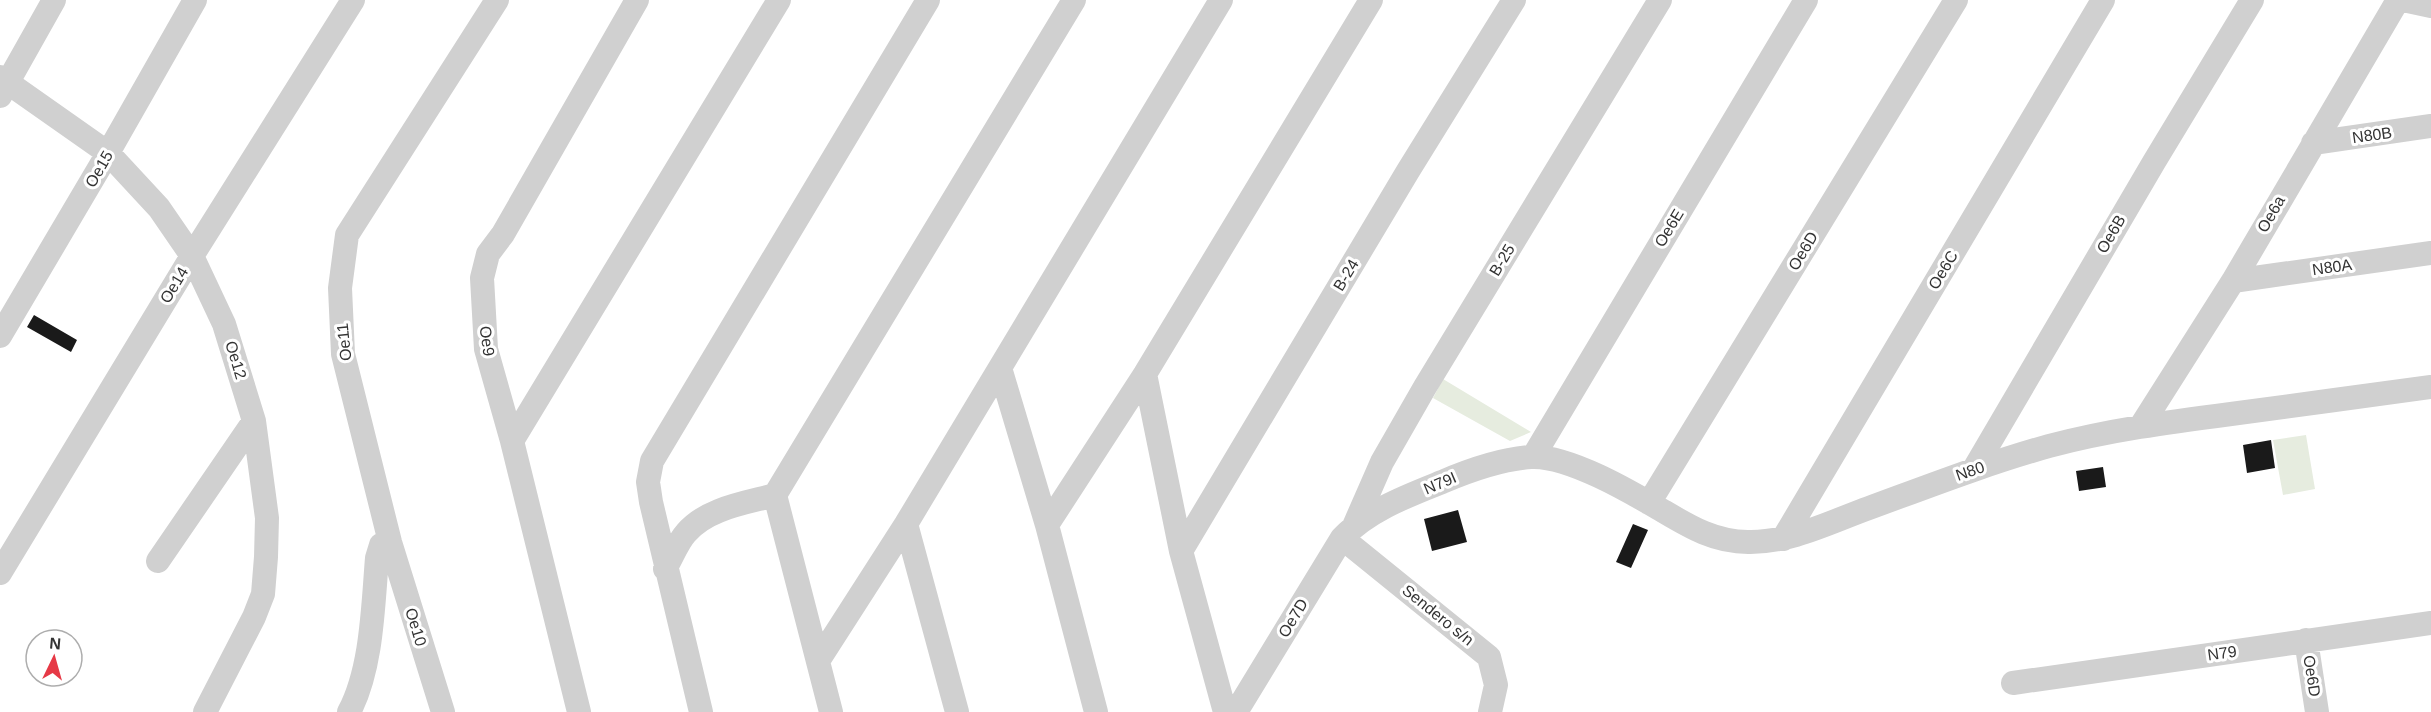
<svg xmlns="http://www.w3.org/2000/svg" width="2431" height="712" font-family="Arial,sans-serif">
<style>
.green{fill:#e6ecdf}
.building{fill:#1a1a1a}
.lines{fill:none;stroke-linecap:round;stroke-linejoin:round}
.minor{stroke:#d0d0d0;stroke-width:24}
.labels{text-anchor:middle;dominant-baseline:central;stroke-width:6;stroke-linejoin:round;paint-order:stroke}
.street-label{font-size:16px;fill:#333;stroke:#fff}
</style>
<rect width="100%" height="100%" fill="#fff"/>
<path class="green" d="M1443,379L1531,432L1510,441L1433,398Z
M2306,435L2315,489L2283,495L2273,440Z"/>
<path class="building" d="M34,315L77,340L71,352L27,327Z
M2271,440L2275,468L2247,473L2243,445Z
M2103,467L2106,487L2079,491L2076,471Z
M1458,510L1467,542L1432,551L1424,519Z
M1633,524L1648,530L1631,568L1616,562Z"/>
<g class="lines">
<path class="minor" d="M2403,0L2431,6
M0,77L108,153L159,208L192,256L224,324L254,421L267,518L266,557L263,594L254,617L205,712
M0,96L54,0
M2313,143L2431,126
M2233,281L2431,253
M0,336L108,153L195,0
M1000,368L1047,525L1096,712
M1145,374L1181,551L1225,712
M2141,426L2233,281L2398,0
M512,441L779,0
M1533,457L1806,0
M1974,469L2154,162L2252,0
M775,495L831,712
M1649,503L1956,0
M906,524L957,712
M1047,525L1145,374L1371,0
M1354,526L1382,462L1425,387L1660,0
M1342,538L1489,657L1496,685L1490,712
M1783,539L2103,0
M1181,551L1408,171L1514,0
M158,561L254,421
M665,569C672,558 677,543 686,533C707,508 746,503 775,495L1074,0
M0,573L192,256L353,0
M2306,640L2317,712
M818,661L906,524L1221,0
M2013,683L2431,623
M349,712C372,669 373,606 377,558L381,545L390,542
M443,712L390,542L343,354L340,288L347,235L497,0
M579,712L512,441L486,349L482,278L488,254L503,234L637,0
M701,712L651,502L648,482L652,461L928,0
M1236,712L1342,538C1369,510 1407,496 1442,482C1470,470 1500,459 1531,457C1568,455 1631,492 1663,511C1690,527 1715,542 1748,542C1790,543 1830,522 1869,508C1929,486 1988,463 2049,446C2109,430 2170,422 2231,414C2298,405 2364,396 2431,387"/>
</g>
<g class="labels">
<g class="street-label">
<text transform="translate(2372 135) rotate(-8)">N80B</text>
<text transform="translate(99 169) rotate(-60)">Oe15</text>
<text transform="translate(2271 214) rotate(-60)">Oe6a</text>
<text transform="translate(1669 228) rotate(-59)">Oe6E</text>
<text transform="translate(2111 234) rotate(-60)">Oe6B</text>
<text transform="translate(1803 251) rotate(-59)">Oe6D</text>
<text transform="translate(1502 260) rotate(-59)">B-25</text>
<text transform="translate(2332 267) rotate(-8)">N80A</text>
<text transform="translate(1943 270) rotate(-59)">Oe6C</text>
<text transform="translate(1346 275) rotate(-59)">B-24</text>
<text transform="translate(174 285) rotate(-59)">Oe14</text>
<text transform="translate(487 341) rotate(82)">Oe9</text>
<text transform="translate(344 342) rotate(-96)">Oe11</text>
<text transform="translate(236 360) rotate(73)">Oe12</text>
<text transform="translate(1970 471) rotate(-19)">N80</text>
<text transform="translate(1440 483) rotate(-23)">N79I</text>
<text transform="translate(1438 615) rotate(39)">Sendero s/n</text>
<text transform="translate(1293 618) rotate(-59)">Oe7D</text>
<text transform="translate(416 627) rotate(73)">Oe10</text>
<text transform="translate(2222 653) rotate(-8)">N79</text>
<text transform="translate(2312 676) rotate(81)">Oe6D</text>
</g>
</g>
<g transform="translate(54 658) rotate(5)"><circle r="28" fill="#ffffff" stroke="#adadad" stroke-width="1.5"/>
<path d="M0-4.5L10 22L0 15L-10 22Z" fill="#e63946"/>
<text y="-9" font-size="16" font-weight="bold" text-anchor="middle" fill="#333333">N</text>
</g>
</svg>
